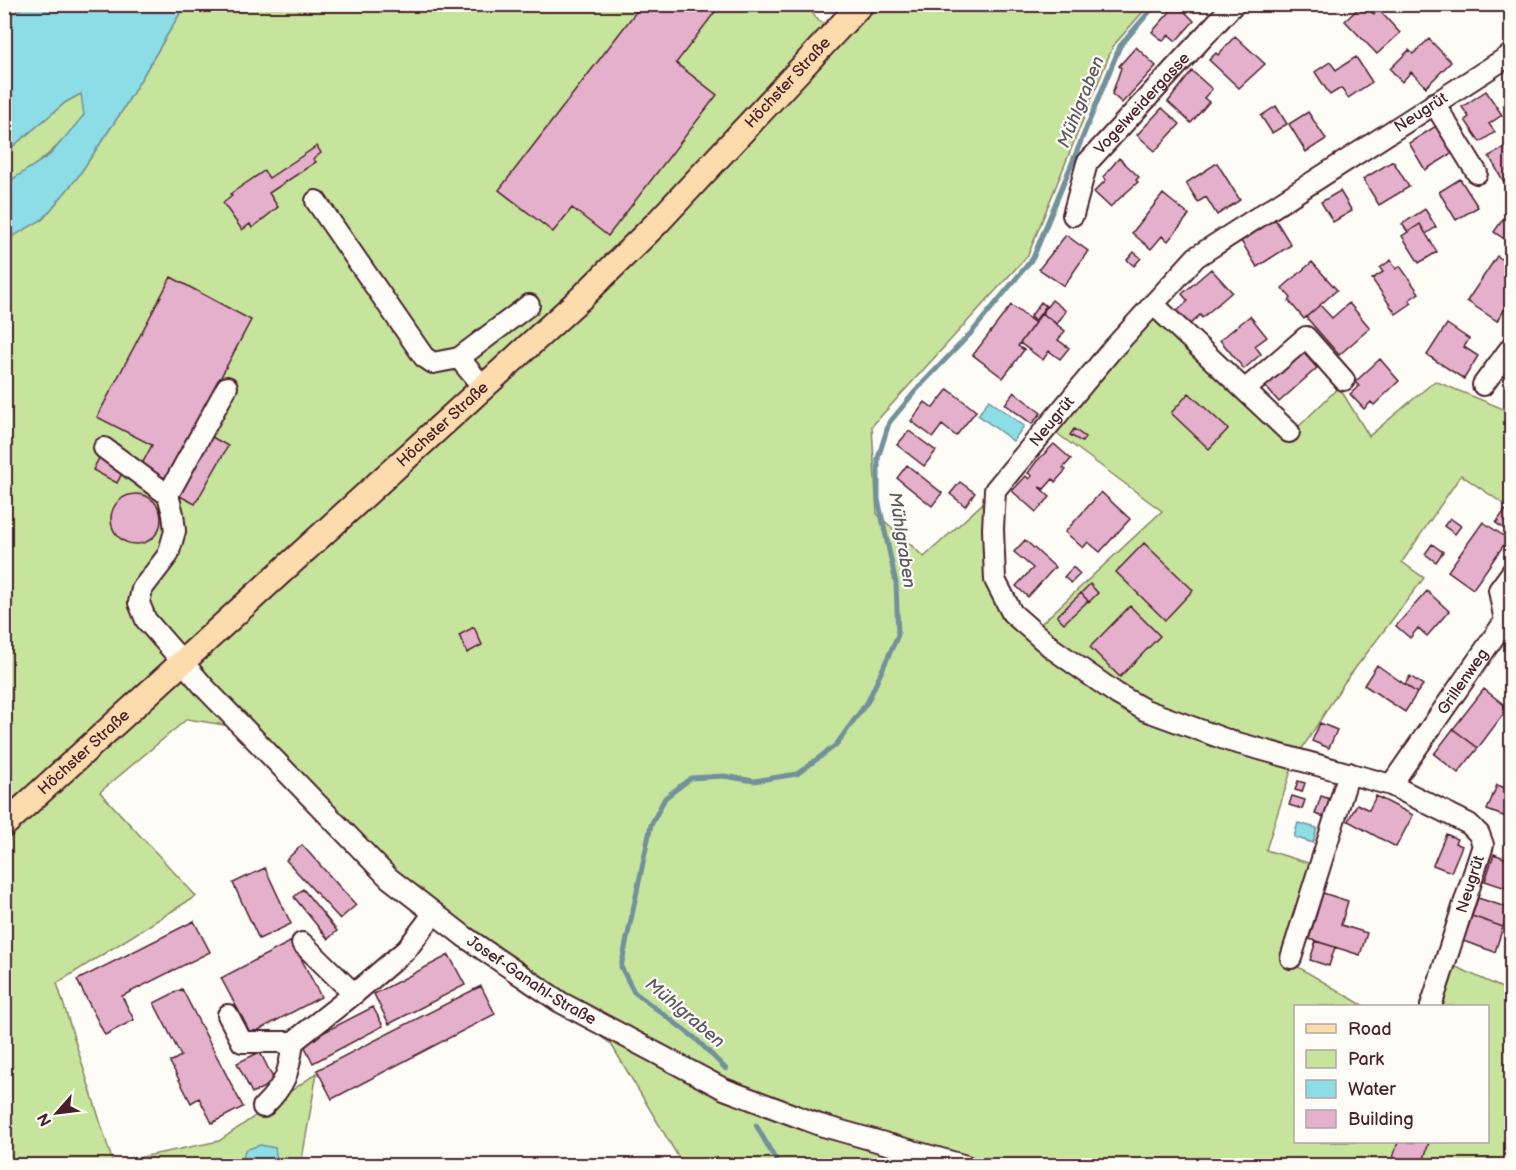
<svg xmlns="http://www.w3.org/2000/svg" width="1516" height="1170" font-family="'Balsamiq Sans',sans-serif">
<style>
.green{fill:#c6e49c;stroke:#888264;stroke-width:1.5}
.water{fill:#8cdde6;stroke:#72919b;stroke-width:1.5}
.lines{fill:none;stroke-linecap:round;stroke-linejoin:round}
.stream{stroke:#72919b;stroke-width:5}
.building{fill:#e4b0cb;stroke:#4a1f2b;stroke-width:1.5}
.minor-casing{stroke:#4a1f2b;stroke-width:24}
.major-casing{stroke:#4a1f2b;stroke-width:28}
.minor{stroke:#fdfcf7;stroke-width:20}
.major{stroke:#fcdcac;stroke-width:24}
.labels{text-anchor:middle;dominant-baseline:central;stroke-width:4.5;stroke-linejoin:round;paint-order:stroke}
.street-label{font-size:16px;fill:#4a1f2b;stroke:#fdfcf7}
.water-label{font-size:18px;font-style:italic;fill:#5e5863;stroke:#fdfcf7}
</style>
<rect width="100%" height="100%" fill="#fdfcf7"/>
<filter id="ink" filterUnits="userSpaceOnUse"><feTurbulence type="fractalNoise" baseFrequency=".0167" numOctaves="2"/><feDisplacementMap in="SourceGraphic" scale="12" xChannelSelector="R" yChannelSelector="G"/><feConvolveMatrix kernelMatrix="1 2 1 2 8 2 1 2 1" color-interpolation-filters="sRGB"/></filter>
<g filter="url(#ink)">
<path class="green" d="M805,4L819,21L853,33L879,5H1149L1113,46L1028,255L872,426L877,514L924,557L993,494L994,580L1030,634L1162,511L1051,429L1155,308L1290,435L1339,387L1369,436L1435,381L1511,412V509L1461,475L1402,562L1424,578L1344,683L1294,761L1266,850L1318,866L1288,961L1364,1006H1296V1142H1488V1006H1437L1452,965L1511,992V1165H683L611,1044L429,914L231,726L187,719L100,792L196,896L57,983L113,1163L219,1141L317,1073L301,1165H5L4,241L43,219L77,178L122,111L185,5Z
M82,93L84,115C62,145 37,167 5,184V153L66,102Z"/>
<path class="water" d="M25,5H185L122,111L77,178L43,219L5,241V184L50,155L84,115L81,94L66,102L5,153V20Z
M989,400L1024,426L1013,441L978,415Z
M1298,823L1317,828L1313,843L1294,837Z
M260,1145L275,1148L278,1165H241L245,1150Z"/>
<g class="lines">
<path class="stream" d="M726,1069L695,1038L634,992L621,967L651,825L665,798L691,778L724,776L754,781L797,774L836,745L868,701L898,635L896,583L878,499V458L889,423L918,388L972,332L1033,258L1120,46L1156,4
M756,1125L779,1166"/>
</g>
<path class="building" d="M642,4H721L676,63L717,95L608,236L572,208L553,232L499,190Z
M1177,4L1194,21L1176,41L1169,35L1163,41L1152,32Z
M1363,4L1374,14L1379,10L1400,33L1377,54L1345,21Z
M1235,36L1265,64L1239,88L1209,60L1216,53L1218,55Z
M1429,39L1451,62L1426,87L1411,72L1402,82L1390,69L1409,50L1413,54Z
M1136,47L1156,66L1122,103L1112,94L1121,68L1119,66Z
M1356,57L1372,82L1348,98L1341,88L1330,95L1315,72L1330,62L1336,70Z
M1192,71L1212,89L1204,98L1209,102L1191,123L1168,102Z
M1486,91L1502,115L1489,124L1495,132L1480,142L1465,120L1469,117L1462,107Z
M1276,106L1287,124L1272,133L1261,116Z
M1162,108L1180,124L1155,151L1137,135Z
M1308,112L1326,139L1306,152L1289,124Z
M1436,126L1453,153L1425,170L1409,143Z
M1512,144V178L1504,182L1489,156Z
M317,146L321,153L313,159L316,162L269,193L278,207L252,228L250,224L242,230L223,203L232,196L230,194L264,171L269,178Z
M1119,158L1139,177L1136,180L1138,182L1110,207L1094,192L1106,180L1103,177Z
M1393,161L1409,187L1379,205L1363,179Z
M1217,163L1240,200L1217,215L1206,197L1198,202L1186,183Z
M1460,179L1478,207L1456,220L1439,192Z
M1340,191L1352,211L1333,222L1321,202Z
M1163,194L1189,215L1168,241L1162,236L1151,249L1132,233Z
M1512,206V244L1494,232Z
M1425,209L1436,227L1426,234L1420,224L1408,232L1402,224Z
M1275,219L1291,245L1257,267L1241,241Z
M1420,224L1437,252L1419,263L1402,236Z
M1066,235L1088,251L1064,286L1039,269Z
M1134,252L1141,258L1134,266L1127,260Z
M1497,256L1512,266V308L1507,306L1497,321L1467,301Z
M1391,260L1396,269L1400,266L1419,293L1409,300L1412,303L1396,314L1372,279L1383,272L1380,268Z
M1312,262L1337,290L1304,319L1289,301L1291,298L1282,288Z
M1211,269L1232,292L1202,318L1200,315L1189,325L1177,311L1188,301L1182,294Z
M171,277L251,320L167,479L141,466L152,445L97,417Z
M1052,300L1066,311L1057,324L1042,313Z
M1041,302L1046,306L1035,321L1030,317Z
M1349,303L1370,328L1339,355L1306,317L1320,305L1332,318Z
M1011,305L1035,323L1018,346L1024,350L1003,378L973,355Z
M1042,313L1065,331L1058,340L1069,348L1060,359L1049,351L1043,360L1020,343Z
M1250,316L1267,337L1255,346L1261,354L1244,369L1220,340Z
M1447,324L1469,339L1464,347L1478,356L1464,379L1427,355Z
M1301,350L1317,368L1279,402L1263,384Z
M1380,359L1399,381L1374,405L1371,402L1364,409L1350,394L1359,386L1355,382Z
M948,389L976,411L956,436L942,425L933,437L911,421L925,402L933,408Z
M1014,392L1041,413L1032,424L1005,404Z
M1189,393L1228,429L1209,449L1171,413Z
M1074,429L1085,437L1082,442L1070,435Z
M909,431L936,451L924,466L897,445Z
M205,433L228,446L195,504L172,492Z
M1054,444L1071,459L1063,468L1066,470L1055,482L1053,479L1044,489L1039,487L1050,497L1036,512L1012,491L1026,476L1029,479L1032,476L1028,473L1036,462Z
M100,456L124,469L117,483L93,470Z
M907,465L942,493L932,506L897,478Z
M960,482L975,493L965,506L950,494Z
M1101,492L1130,519L1100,552L1088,542L1083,548L1065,532Z
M111 519a25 25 0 1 1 50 0a25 25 0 1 1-50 0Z
M1505,510L1512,515V534L1496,523Z
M1450,518L1461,526L1455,534L1444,526Z
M1483,522L1508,539L1473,589L1448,571Z
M1025,540L1055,567L1028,597L1016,586L1033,568L1014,552Z
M1144,543L1193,590L1165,620L1116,572Z
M1432,544L1443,552L1436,562L1425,554Z
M1073,567L1080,574L1071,583L1064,577Z
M1090,584L1098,593L1089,602L1081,593Z
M1427,591L1449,611L1427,636L1418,628L1410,638L1396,626Z
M1081,593L1088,601L1064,623L1057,616Z
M1130,606L1160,636L1120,677L1090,647Z
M474,627L482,645L467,653L459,635Z
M1511,653H1512V671L1503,665Z
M1377,665L1417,693L1405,712L1364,685Z
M1410,676L1423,685L1417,693L1405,684Z
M1484,689L1508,708L1478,748L1453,729Z
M1320,723L1337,730L1329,748L1312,741Z
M1453,729L1478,748L1458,773L1434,754Z
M1298,781L1305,783L1302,792L1295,790Z
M1512,781V814L1509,818L1487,810L1497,785L1508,789Z
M1292,796L1305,800L1302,809L1289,805Z
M1321,796L1330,799L1324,817L1315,814Z
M1376,796L1413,815L1396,847L1348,821L1357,804L1369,810Z
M1446,834L1457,839L1455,843L1462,846L1451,872L1433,865Z
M302,845L356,905L340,919L286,860Z
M1494,854L1512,861V890L1485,881Z
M265,868L291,924L259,939L233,883Z
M303,889L337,931L328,939L294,897Z
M1323,893L1348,901L1341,925L1367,933L1360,955L1309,939Z
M1478,898L1509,908L1503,927L1472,916Z
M1472,916L1503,927L1495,952L1463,941Z
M194,921L210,952L122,996L134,1020L105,1035L77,980Z
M292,941L321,997L251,1034L221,978Z
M1316,941L1335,947L1329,966L1310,960Z
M449,955L465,985L389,1024L374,994Z
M481,986L495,1014L332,1099L317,1070Z
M182,989L243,1107L212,1123L199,1098L191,1103L170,1062L181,1056L154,1003Z
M373,1007L383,1026L313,1063L303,1043Z
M260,1052L275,1082L252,1093L237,1063Z
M1398,1142H1429L1422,1166H1408L1392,1161Z"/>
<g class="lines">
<g class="minor-casing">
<g id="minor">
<path d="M1434,103L1477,173"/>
<path d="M316,201L424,357L433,363L459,358L483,387"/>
<path id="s1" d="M1073,215L1087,163L1234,4"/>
<path d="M1153,304L1289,432"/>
<path d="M459,358L529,305"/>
<path d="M1483,385L1512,346"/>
<path d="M1246,389L1306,337L1344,380"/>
<path id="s2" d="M104,448L168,495L173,514L175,531L168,555L142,589L139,603L146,620L206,689L389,878L465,937L560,1002L724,1089L820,1125L966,1166"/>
<path d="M168,495L227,387"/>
<path id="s3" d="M1391,785L1505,621L1499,590L1512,572"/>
<path d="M302,943L354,994L407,949L434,913"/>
<path d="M1291,958L1349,773"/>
<path id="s4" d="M1431,1006L1483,845L1479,834L1469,824L1391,785L1230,741L1145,710L1117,694L1053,649L1012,613L995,580L993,529L995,490L1109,353L1196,257L1512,54"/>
<path d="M228,1015L242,1042H293"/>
<path d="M263,1107C286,1084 289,1073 293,1042L354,994"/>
</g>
</g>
<g class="major-casing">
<g id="major">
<path id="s5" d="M4,825L581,298L657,223L861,4"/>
</g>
</g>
<use href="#minor" class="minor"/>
<use href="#major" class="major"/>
</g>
</g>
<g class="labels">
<g class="street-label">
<text stroke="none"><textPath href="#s5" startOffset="1080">Höchster Straße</textPath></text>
<text stroke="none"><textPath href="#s1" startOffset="135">Vogelweidergasse</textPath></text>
<text stroke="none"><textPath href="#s4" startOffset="1407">Neugrüt</textPath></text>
<text stroke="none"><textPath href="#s4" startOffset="921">Neugrüt</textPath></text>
<text stroke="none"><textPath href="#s5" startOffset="594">Höchster Straße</textPath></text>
<text stroke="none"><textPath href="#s3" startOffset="126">Grillenweg</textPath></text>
<text stroke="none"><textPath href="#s5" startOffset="108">Höchster Straße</textPath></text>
<text stroke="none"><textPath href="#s4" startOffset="128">Neugrüt</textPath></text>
<text stroke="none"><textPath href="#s2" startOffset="747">Josef-Ganahl-Straße</textPath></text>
</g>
<g class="water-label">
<text transform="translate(1081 102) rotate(-68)">Mühlgraben</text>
<text transform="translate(902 540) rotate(81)">Mühlgraben</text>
<text transform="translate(685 1013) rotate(40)">Mühlgraben</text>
</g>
</g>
<rect width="1516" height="1170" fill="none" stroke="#fdfcf7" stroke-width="24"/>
<rect x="12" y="12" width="1492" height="1146" fill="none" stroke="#4a1f2b" stroke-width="2" filter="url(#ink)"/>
<rect x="1294" y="1005" width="195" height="138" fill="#fdfcf7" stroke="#b5a4a5" stroke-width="1.5"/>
<rect x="1306" y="1024" width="30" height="9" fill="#fcdcac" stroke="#b5a4a5" stroke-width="1.5"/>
<text x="1348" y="1035" font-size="18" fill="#4a1f2b">Road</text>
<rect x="1306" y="1050" width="30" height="18" fill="#c6e49c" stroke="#b5a4a5" stroke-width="1.5"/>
<text x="1348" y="1065" font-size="18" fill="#4a1f2b">Park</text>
<rect x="1306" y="1080" width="30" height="18" fill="#8cdde6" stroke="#b5a4a5" stroke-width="1.5"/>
<text x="1348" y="1095" font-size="18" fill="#4a1f2b">Water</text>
<rect x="1306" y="1110" width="30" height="18" fill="#e4b0cb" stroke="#b5a4a5" stroke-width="1.5"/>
<text x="1348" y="1125" font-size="18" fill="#4a1f2b">Building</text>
<g transform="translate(57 1113) rotate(242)" stroke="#fdfcf7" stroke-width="4.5" paint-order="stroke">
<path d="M0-4.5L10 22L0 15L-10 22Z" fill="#4a1f2b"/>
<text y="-9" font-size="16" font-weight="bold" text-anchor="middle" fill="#4a1f2b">N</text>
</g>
</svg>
